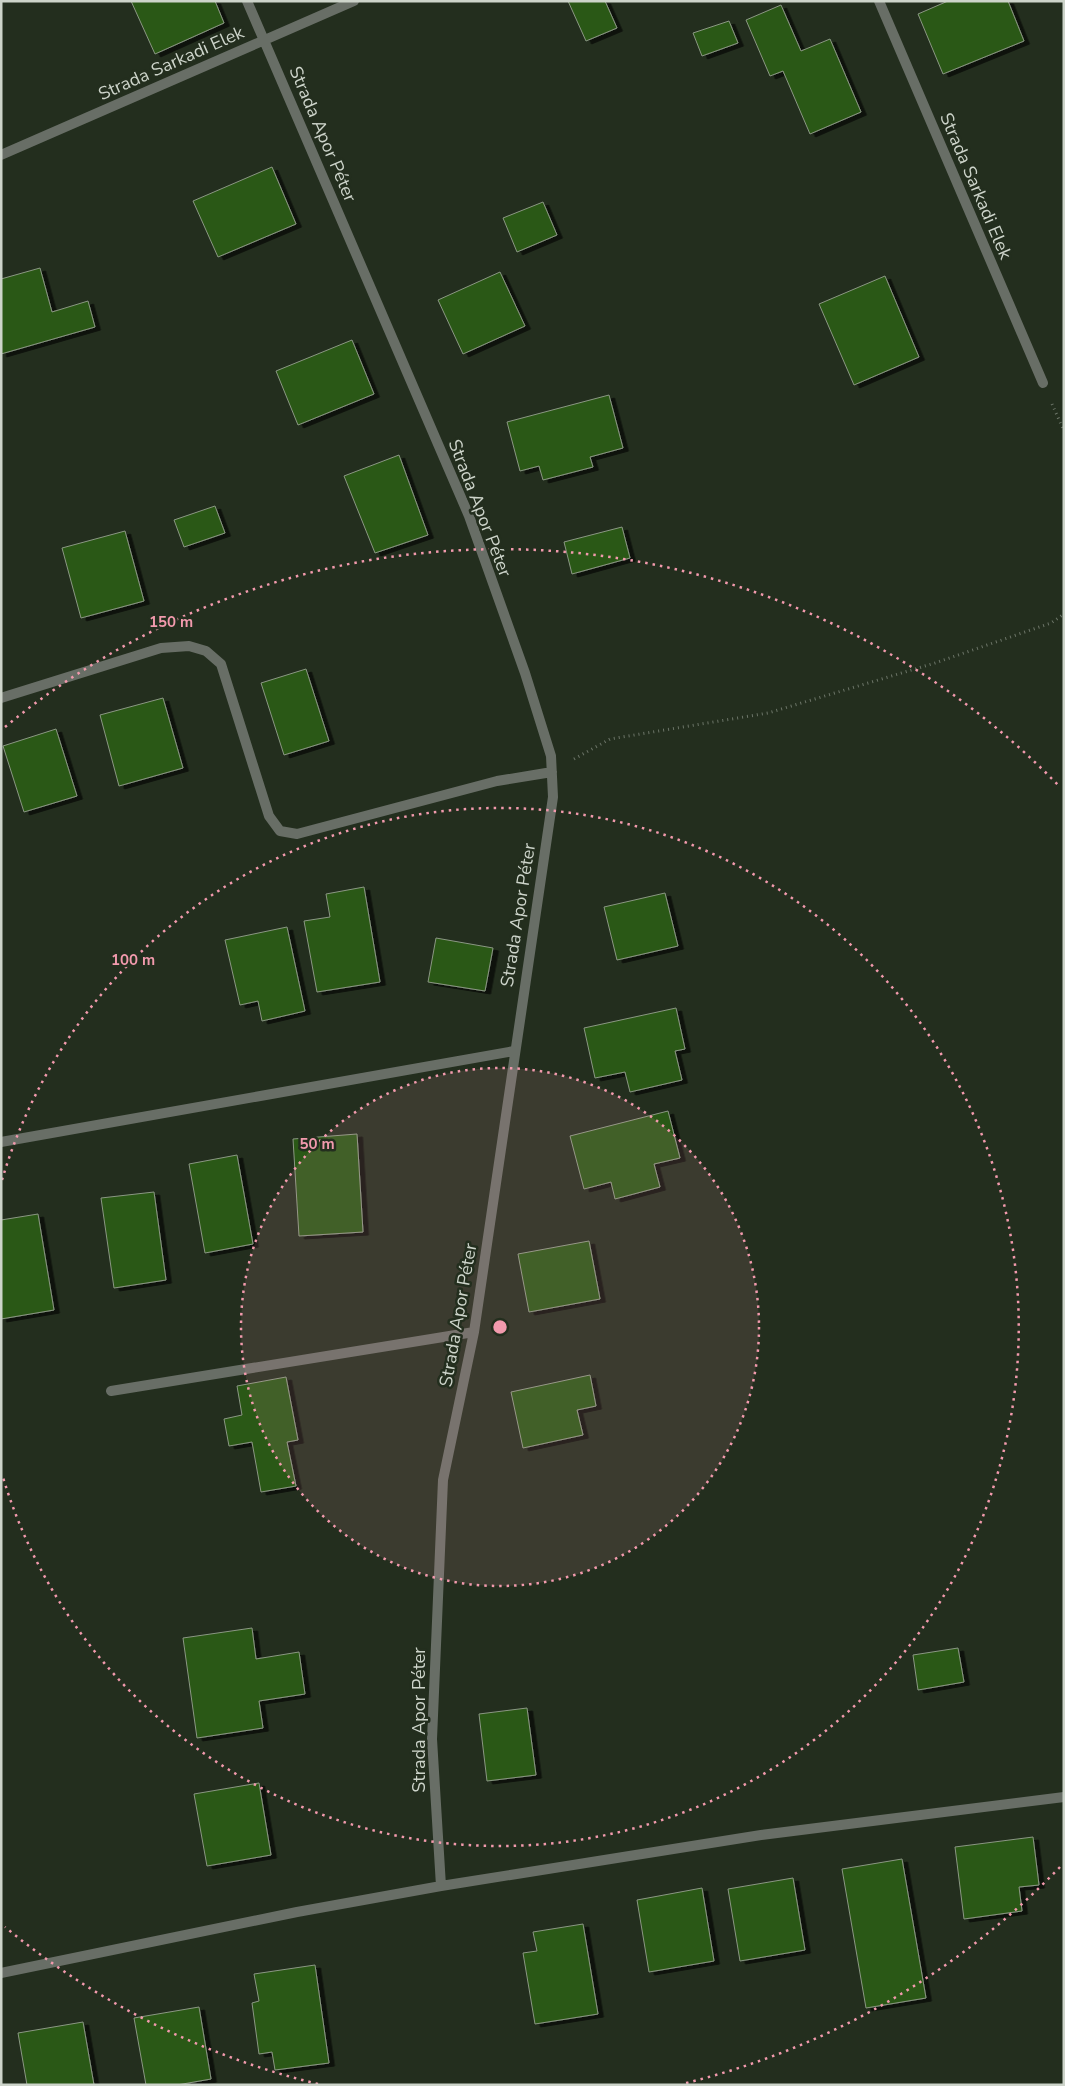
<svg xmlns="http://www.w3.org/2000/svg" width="1065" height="2086" font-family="'Nunito Sans',sans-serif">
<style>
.building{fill:#2c5913;stroke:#8a9784;filter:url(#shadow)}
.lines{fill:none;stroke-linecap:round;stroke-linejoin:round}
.path{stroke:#6c7568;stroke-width:3;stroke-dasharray:1 4;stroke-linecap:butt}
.minor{stroke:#686e66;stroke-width:10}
.ring{fill:none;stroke:#f29aad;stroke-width:2.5;stroke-dasharray:2.5 5}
.labels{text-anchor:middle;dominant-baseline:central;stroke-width:5;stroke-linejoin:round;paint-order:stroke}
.street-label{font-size:18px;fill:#cdd4ca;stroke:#232e1e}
.centre{fill:#f29aad;stroke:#232e1e;stroke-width:2.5}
.ring-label{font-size:15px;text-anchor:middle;font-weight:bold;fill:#f29aad;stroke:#232e1e;stroke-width:5;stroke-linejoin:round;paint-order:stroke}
</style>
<defs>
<filter id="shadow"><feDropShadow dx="5.5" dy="3" stdDeviation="0" flood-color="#0009"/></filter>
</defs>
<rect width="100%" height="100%" fill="#232e1e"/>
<path class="building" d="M131,1H215L224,23L155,54Z
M568,1H605L617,28L586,41Z
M948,1H1008L1024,41L943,74L918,14Z
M781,5L801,51L830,39L861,112L810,134L783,71L770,76L746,20Z
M729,21L738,43L702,56L693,33Z
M272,167L296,224L218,257L193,201Z
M543,202L557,235L517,252L503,218Z
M40,268L52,312L88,301L95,327L1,354V279Z
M500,272L525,326L463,354L438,300Z
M885,276L919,357L854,385L819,304Z
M352,340L374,394L298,425L276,371Z
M609,395L623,448L590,457L593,467L543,480L539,466L520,471L507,422Z
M399,455L428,535L375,553L344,476Z
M215,506L225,533L184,547L174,520Z
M622,527L630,558L572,574L564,542Z
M125,531L144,601L81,618L62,548Z
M306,669L329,741L284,755L261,683Z
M163,698L183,768L119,786L100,715Z
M56,729L77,796L24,812L3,746Z
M364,887L380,982L317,992L304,921L330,917L326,894Z
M665,893L678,946L617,960L604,907Z
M287,927L305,1011L262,1021L258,1001L240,1005L225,940Z
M436,938L493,948L485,991L428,982Z
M676,1008L685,1049L675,1051L682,1080L630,1092L625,1072L595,1078L584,1028Z
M668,1111L680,1158L654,1164L660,1187L615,1199L611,1182L584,1189L570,1136Z
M357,1134L363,1232L299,1236L293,1139Z
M237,1155L253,1244L205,1253L189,1164Z
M154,1192L166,1280L114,1288L101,1198Z
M38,1214L54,1310L1,1319V1220Z
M589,1241L600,1299L529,1312L518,1254Z
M590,1375L596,1406L577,1410L583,1435L523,1448L511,1392Z
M286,1377L298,1440L287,1442L296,1486L261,1492L252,1442L229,1446L224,1419L242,1415L237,1386Z
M252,1628L256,1659L299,1652L305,1694L259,1701L263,1728L197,1738L183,1638Z
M958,1648L964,1682L918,1690L913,1655Z
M527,1708L536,1775L487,1781L479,1714Z
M259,1783L271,1855L207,1866L194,1794Z
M1033,1837L1039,1885L1019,1887L1022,1911L964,1919L955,1847Z
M902,1859L926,1998L866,2008L842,1869Z
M793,1878L805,1950L740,1961L728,1889Z
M702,1888L714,1961L649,1972L637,1900Z
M583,1924L598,2014L535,2024L523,1953L537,1951L533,1932Z
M315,1965L329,2063L275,2070L272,2052L259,2054L252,2003L259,2001L254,1974Z
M199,2007L211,2079L177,2085H146L134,2018Z
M83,2022L94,2085H27L18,2033Z"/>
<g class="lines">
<path class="path" d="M1052,404L1064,431
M574,759L610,739L768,713L935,663L1051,623L1064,614"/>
<path class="minor" d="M247,1L469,516L525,673L551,756L553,797L474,1332L443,1480L432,1739L441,1886
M879,1L1043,383
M1,155L354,1
M1,698L161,648L189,646L206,651L221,664L269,816L280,831L297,834L497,781L552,772
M1,1142L514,1051
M111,1391L474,1332
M1,1973L297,1912L441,1886L761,1835L1064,1797"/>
</g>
<circle cx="500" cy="1327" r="259" fill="#f29aad" fill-opacity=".12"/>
<g class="ring">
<circle cx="500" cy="1327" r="259"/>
<path d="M2 1180A519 519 0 1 1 2 1474"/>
<path d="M1060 1867A778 778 0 0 1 682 2084M318 2084A778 778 0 0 1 5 1927M5 727A778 778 0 0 1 1060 787"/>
</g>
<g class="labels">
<g class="street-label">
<text transform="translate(171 63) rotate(-24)">Strada Sarkadi Elek</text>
<text transform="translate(323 134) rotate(67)">Strada Apor Péter</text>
<text transform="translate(976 186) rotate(67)">Strada Sarkadi Elek</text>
<text transform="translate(480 508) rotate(69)">Strada Apor Péter</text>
<text transform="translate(518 915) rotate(-81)">Strada Apor Péter</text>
<text transform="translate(458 1315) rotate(-80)">Strada Apor Péter</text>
<text transform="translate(419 1720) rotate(-90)">Strada Apor Péter</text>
</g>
</g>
<circle cx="500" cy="1327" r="8" class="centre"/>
<g class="ring-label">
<text x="171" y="627">150 m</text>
<text x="133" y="965">100 m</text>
<text x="317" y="1149">50 m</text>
</g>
<rect width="1065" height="2086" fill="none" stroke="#cdd4ca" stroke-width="5"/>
</svg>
